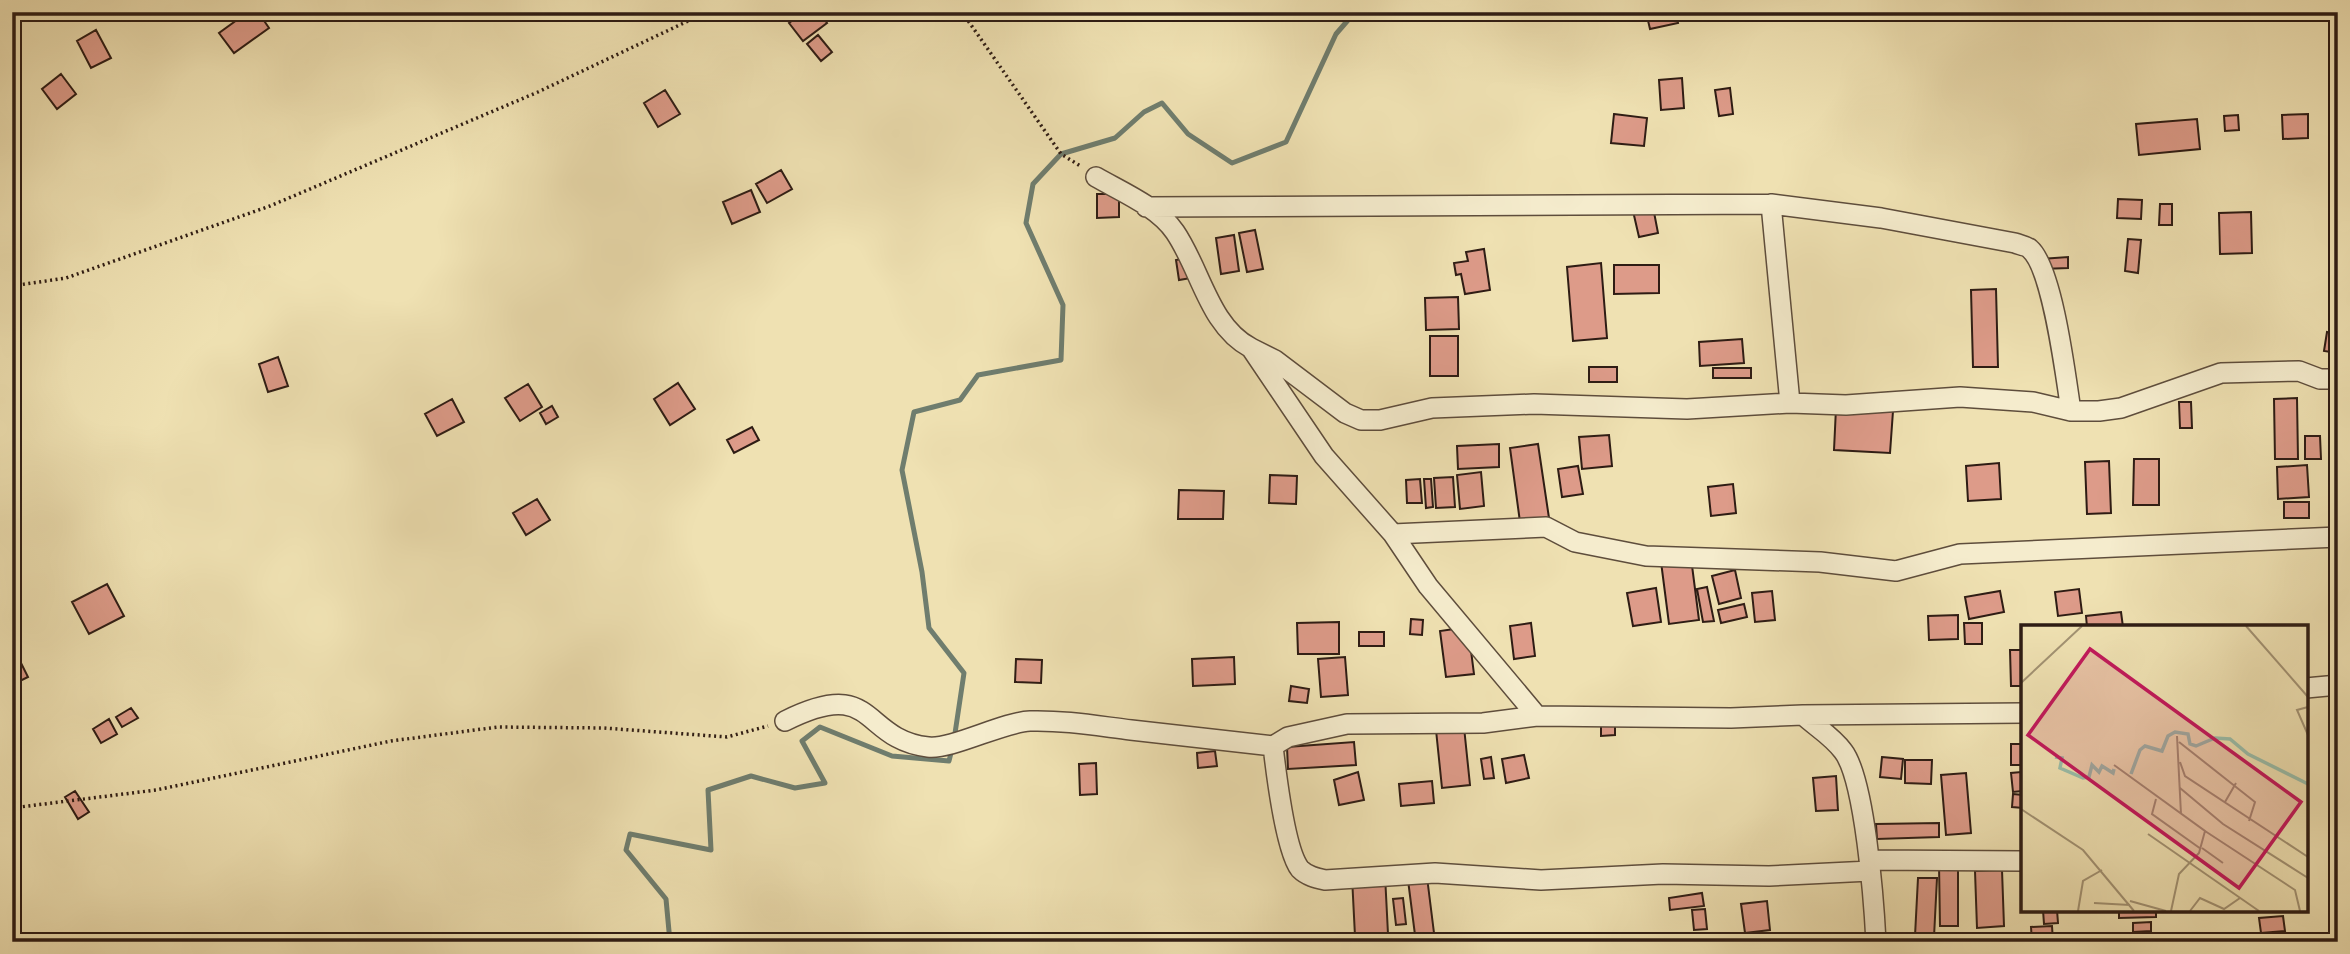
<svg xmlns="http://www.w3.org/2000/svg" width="2350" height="954" font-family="'IM FELL English',serif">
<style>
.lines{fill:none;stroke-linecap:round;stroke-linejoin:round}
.stream{stroke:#6f7d6e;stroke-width:5}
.building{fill:#dd9b89;stroke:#2e1c14;stroke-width:2}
.minor-casing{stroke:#5e4d3c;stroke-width:22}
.path{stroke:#2e1c14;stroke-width:3.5;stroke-dasharray:2 3.5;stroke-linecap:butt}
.minor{stroke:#f5eccd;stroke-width:19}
.inset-river{fill:none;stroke:#9abeaa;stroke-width:3.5}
.inset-road{fill:none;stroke:#a29273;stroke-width:2}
.view{fill:#c2185b;fill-opacity:0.15;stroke:#c2185b;stroke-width:3.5}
.inset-edge{fill:none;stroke:#2e1c14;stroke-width:3.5}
</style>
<rect width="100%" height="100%" fill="#efe1b2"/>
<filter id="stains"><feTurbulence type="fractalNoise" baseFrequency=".00286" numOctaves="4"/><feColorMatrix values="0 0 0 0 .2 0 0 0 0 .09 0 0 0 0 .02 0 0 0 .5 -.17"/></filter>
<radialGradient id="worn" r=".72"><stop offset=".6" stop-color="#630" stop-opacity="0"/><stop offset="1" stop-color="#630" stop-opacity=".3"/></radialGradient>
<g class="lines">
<path class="stream" d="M954,740L964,673L929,628L922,572L902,470L914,412L960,400L978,375L1061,360L1063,305L1026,223L1033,184L1061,154L1115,138L1144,112L1162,103L1188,134L1232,163L1286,142L1336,34L1355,12
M346,942L352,935L369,942
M670,942L666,899L626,850L630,834L711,850L708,790L751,776L795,788L825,783L802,741L820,727L892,756L949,761L952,749"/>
</g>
<path class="building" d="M248,12H258L269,28L234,53L219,33Z
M804,12H819L827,23L803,41L789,23Z
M1646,12H1676L1678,23L1650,29Z
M96,30L111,58L91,68L77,41Z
M818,35L832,52L821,61L807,44Z
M61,74L76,94L57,109L42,89Z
M1682,78L1684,108L1661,110L1659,80Z
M1730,88L1733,114L1719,116L1715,90Z
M665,90L680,114L658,127L644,103Z
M1614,114L1647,118L1644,146L1611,143Z
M2308,114V138L2283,139L2282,115Z
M2238,115L2239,130L2225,131L2224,116Z
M2197,119L2200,149L2139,155L2136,124Z
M781,170L792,189L767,203L756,184Z
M751,190L760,212L732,224L723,202Z
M1097,194H1119V217L1097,218Z
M2118,199L2142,200L2141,219L2117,218Z
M2160,204H2172V225H2159Z
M1653,207L1658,233L1639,237L1633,211Z
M2251,212L2252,253L2220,254L2219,213Z
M1255,230L1263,269L1247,272L1239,233Z
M1234,235L1239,271L1221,274L1216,238Z
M2128,239L2141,240L2138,273L2125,271Z
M1484,249L1490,290L1465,294L1461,274L1456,275L1454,263L1468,261L1466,252Z
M2068,257V268L2042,269L2041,259Z
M1188,258L1191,278L1179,280L1176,260Z
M1601,263L1607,338L1573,341L1567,267Z
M1614,265H1659V293L1614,294Z
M1996,289L1998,367H1973L1971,290Z
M1458,297L1459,329L1426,330L1425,298Z
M2327,332L2338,334V353L2324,351Z
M1430,336H1458V376H1430Z
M1742,339L1744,363L1700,366L1699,342Z
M278,357L288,386L268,392L259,364Z
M1589,367H1617V382H1589Z
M1713,368H1751V378H1713Z
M678,383L695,409L670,425L654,399Z
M528,384L542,407L520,421L505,398Z
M2297,398L2298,459H2275L2274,399Z
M452,399L464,422L437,436L425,414Z
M2179,402H2191L2192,428H2180Z
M552,406L558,417L546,424L540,413Z
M1836,408L1893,411L1890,453L1834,450Z
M752,427L759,440L734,453L727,440Z
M1609,435L1612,466L1582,469L1579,437Z
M2305,436H2320L2321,459H2305Z
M1499,444V467L1458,469L1457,446Z
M1538,444L1549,518L1520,522L1510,448Z
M2134,459H2159V505H2133Z
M2109,461L2111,513L2087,514L2085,462Z
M1999,463L2001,499L1968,501L1966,466Z
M2307,465L2309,497L2278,499L2277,467Z
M1578,466L1583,494L1562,497L1558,469Z
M1481,472L1484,506L1460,509L1457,475Z
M1270,475L1297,476L1296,504L1269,503Z
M1453,477L1455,507L1436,508L1434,478Z
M1420,479L1422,503H1407L1406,480Z
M1424,479H1431L1433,507L1426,508Z
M1733,484L1736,513L1711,516L1708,487Z
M1179,490L1224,491L1223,519H1178Z
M537,499L550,520L526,535L513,513Z
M2284,502H2309V518H2284Z
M1690,550L1699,620L1669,624L1660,554Z
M1735,570L1741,598L1719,604L1712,576Z
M107,584L124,616L89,634L72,602Z
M1707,587L1714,621L1703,622L1697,589Z
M1656,588L1661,622L1633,626L1627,593Z
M2079,589L2082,613L2058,616L2055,592Z
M1772,591L1775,620L1755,622L1752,593Z
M2000,591L2004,612L1969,619L1965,597Z
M1744,604L1747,617L1721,623L1718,610Z
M2121,612L2123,627H2087L2086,616Z
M1958,615V639L1929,640L1928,616Z
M1411,619L1423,620L1422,635L1410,634Z
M1339,622V654H1298L1297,623Z
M1531,623L1535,656L1514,659L1510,626Z
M1964,623H1982V644H1965Z
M1468,627L1474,674L1446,677L1440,631Z
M1359,632H1384V646H1359Z
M12,645L28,677L12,685Z
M2010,650H2023V686H2011Z
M1234,657L1235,684L1193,686L1192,659Z
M1345,657L1348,695L1321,697L1318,659Z
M1016,659L1042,660L1041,683L1015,682Z
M1291,686L1309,689L1307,703L1289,701Z
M131,708L138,718L122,727L116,717Z
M109,719L117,734L101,743L93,729Z
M1615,722V735L1601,736V723Z
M1464,727L1470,785L1442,788L1436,730Z
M1354,742L1356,765L1288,769L1287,747Z
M2011,744H2022V765H2011Z
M1215,751L1217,766L1198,768L1197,753Z
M1524,755L1529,778L1506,783L1502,759Z
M1491,757L1494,778L1484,779L1481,759Z
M1882,757L1903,759L1901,779L1880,777Z
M1905,760H1932L1931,784L1905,783Z
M1096,763L1097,794L1080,795L1079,764Z
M1358,772L1364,800L1339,805L1334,780Z
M2021,772L2022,791L2013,792L2011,773Z
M1966,773L1971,833L1946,835L1941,775Z
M1836,776L1838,810L1816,811L1813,778Z
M1432,781L1434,803L1401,806L1399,784Z
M75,791L89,812L78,819L65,797Z
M2013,794L2023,795V808L2012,807Z
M1939,823V837L1877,839L1876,824Z
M1939,864H1958V926H1940Z
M2002,870L2004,926L1977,928L1975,871Z
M1385,875L1388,934L1355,936L1352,877Z
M1427,877L1434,933L1415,935L1408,880Z
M1918,878H1937L1934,937L1915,936Z
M1702,893L1704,906L1670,910L1669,898Z
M1403,898L1406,924L1396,925L1393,899Z
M1767,901L1770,930L1745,933L1741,904Z
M1705,909L1707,929L1694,930L1692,910Z
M2043,910H2057L2058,923L2044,924Z
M2119,910H2156V917L2119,918Z
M2283,916L2285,931L2261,933L2259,918Z
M2151,922V931L2133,932V923Z
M2052,926L2053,942H2032L2031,927Z
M1703,934L1704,942H1675V937Z"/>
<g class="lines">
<g class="minor-casing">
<path id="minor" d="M1096,177C1122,192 1158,207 1175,232C1201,270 1209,326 1251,348L1324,456L1393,534L1428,586L1537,716
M1771,204L1790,403
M1146,207L1771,204L1881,218L2015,243C2020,245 2027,246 2030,249C2053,269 2066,379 2071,411
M1251,348L1275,360L1345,413L1361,420H1380L1432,408L1534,404L1687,409L1790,403L1846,405L1960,397L2033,402L2071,411H2099L2121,408L2221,373L2299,371L2320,379H2338
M1393,534L1546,527L1575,542L1646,556L1820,562L1896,571L1960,554L2338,537
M2306,688L2338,685
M1803,715L2023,713
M785,721C877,675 860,739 928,747C951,750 1003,722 1030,721C1064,720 1098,726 1131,730C1178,735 1225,741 1273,746L1288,737L1347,724L1483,723L1537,716L1731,718L1803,715C1816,727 1832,736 1843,751C1865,779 1874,903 1876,942
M1273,746C1276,772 1285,850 1300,869C1307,876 1316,878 1325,880L1435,873L1541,880L1663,874L1769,876L1870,871
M1869,860L2023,861"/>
</g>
<path class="path" d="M962,12L1061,154L1082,167
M12,286L66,278L270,206L538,92L707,12
M12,808L156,790L391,741L498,727L604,728L727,737L768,726"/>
<use href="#minor" class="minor"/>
</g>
<g transform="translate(2021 625)">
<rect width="287" height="287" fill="#efe1b2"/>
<path class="inset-river" d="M34,132L41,133L39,143L62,153L68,152L71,140L78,147L81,141L92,148L93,144M110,149L119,125L124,121L141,126L147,111L154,107L167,109L169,119L175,121L194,113L209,114L227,129L287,159"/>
<path class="inset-road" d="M225,1L287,72M0,58L61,1M287,82L276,85L287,110M156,111L160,189M158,117L234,177L228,196M159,137L164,151L287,232M93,140L184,206L178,228L158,249L150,286M159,163L202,199L287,253M135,174L131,189L180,224M204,177L215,158M0,184L62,225L113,286M184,206L274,265L279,286M127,209L238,286M181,223L202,238M109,276L145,286M73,278L109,280M57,286L62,256L81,245M169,286L179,273L203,284L219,273"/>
<path class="view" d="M69,24L280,177L218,263L7,110Z"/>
<rect width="287" height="287" class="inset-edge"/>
</g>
<rect width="2350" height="954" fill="none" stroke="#efe1b2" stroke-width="42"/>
<rect x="14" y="14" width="2322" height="926" fill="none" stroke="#2e1c14" stroke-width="3.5"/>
<rect x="21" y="21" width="2308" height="912" fill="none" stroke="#2e1c14" stroke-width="2"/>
<rect width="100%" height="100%" filter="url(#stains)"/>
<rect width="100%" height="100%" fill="url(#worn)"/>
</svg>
